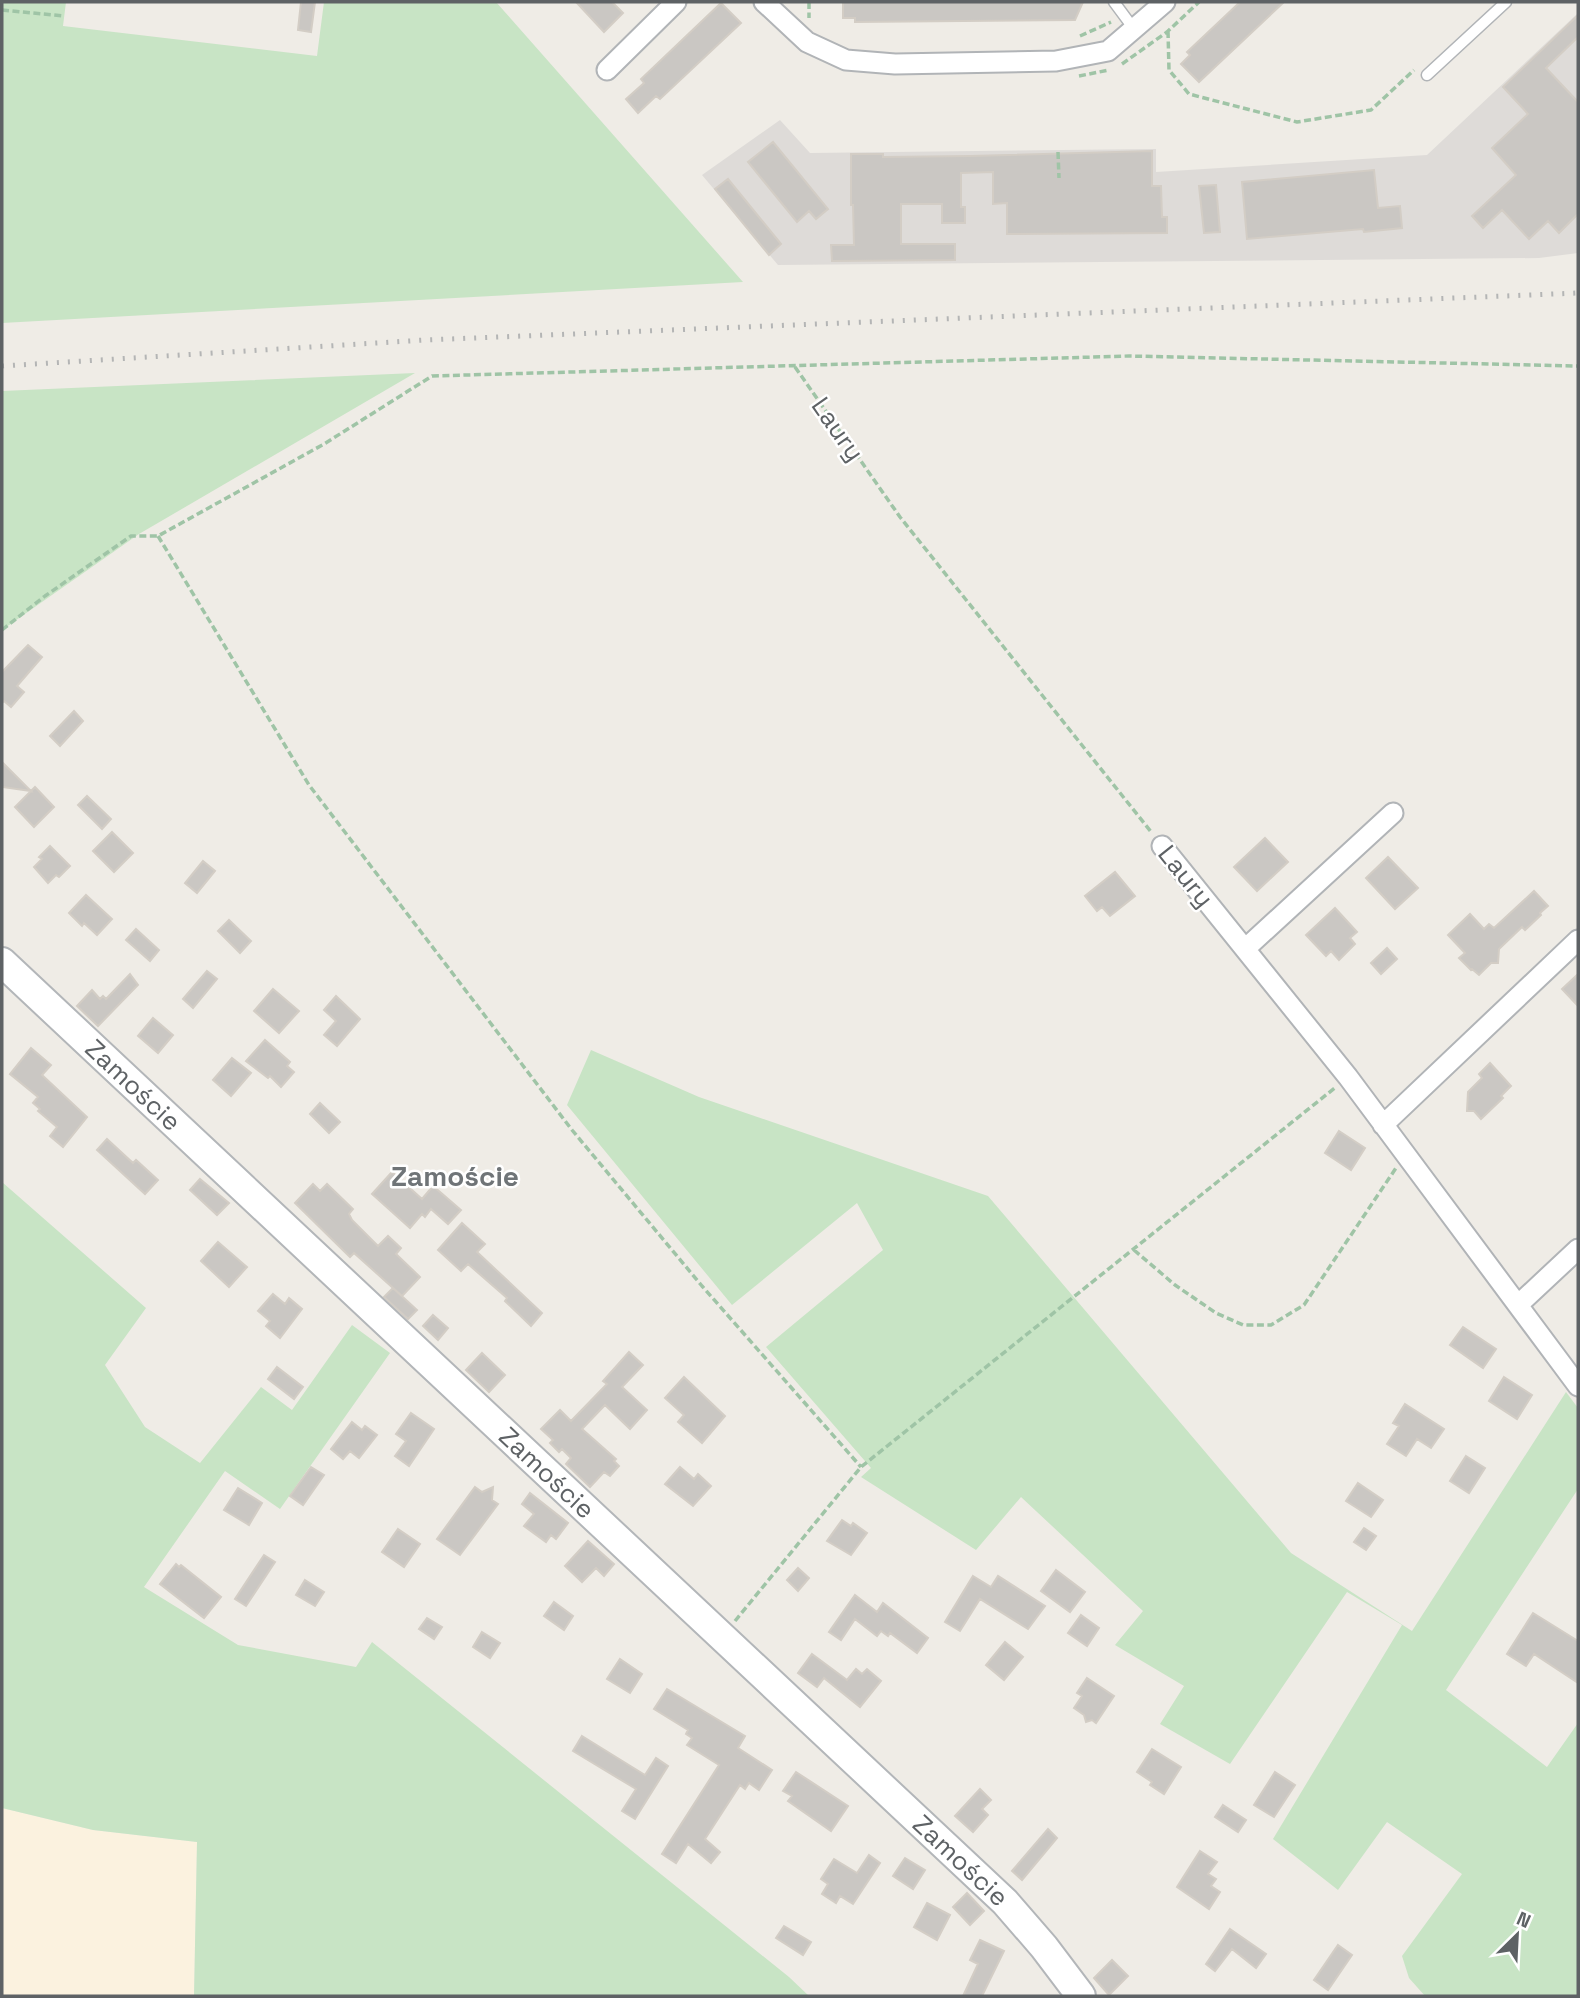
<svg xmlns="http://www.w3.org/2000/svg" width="1580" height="1998" font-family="'Space Grotesk',sans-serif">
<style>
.commercial{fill:#fbf2df}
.industrial{fill:#dedbd8}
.green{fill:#c8e4c5}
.building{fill:#cac7c3;stroke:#d3cdc5;stroke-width:2}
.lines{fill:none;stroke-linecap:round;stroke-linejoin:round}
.lane-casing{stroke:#b1b4b7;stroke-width:13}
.street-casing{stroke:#b1b4b7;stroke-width:23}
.secondary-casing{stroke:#b3b6b9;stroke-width:32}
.path{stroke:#9fc4a6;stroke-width:3.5;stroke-dasharray:7 3.5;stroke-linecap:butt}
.lane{stroke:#fff;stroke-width:10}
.street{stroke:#fff;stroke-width:19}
.secondary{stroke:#fff;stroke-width:28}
.rail{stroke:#b4b5b5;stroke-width:5;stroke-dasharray:2 9;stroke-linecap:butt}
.labels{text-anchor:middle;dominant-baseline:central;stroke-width:5;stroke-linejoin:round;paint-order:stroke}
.street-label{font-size:26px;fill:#5e6265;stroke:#fff}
.neighbourhood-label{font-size:28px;font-weight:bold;fill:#6f7477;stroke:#fff}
</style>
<rect width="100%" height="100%" fill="#efece6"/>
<path class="commercial" d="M2,1808L93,1830L197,1842L194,1996H2Z"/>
<path class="industrial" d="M1578,13V253L1539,258L778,265L702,175L780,120L810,153L1156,149V172L1427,155Z"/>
<path class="green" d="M2,2H66L63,26L317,56L324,2H496L743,282L2,323Z
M415,373L139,534L2,630V391Z
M591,1050L699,1097L988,1196L1291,1553L1412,1631L1566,1392L1578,1408V1489L1446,1690L1547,1767L1578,1723V1996H1425L1409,1978L1402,1956L1462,1874L1387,1822L1338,1890L1273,1839L1402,1625L1347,1592L1230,1764L1160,1724L1184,1686L1115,1645L1143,1611L1021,1497L976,1550L861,1477L871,1468L766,1347L883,1250L857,1203L732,1305L567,1105Z
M2,1182L146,1308L105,1365L145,1427L200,1463L261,1387L292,1410L352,1325L390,1353L280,1509L225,1471L144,1587L238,1645L356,1667L372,1642L789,1977L809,1996H194L197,1842L93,1830L2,1808Z"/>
<path class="building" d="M301,2H315L311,32L298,30Z
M576,2H612L623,13L604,32Z
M843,2H1083L1075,20L855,22V18H843Z
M1240,2H1284L1199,82L1181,64L1190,55L1187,52Z
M721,3L741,23L660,99L656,96L638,113L626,99L644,83L641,79Z
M1578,15V37L1546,68L1578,102V214L1559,233L1548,221L1529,239L1502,210L1483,228L1472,216L1516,175L1492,148L1528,114L1503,87Z
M773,142L828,209L816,219L809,211L797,222L748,162Z
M1152,151V186H1161L1162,217H1167V233L1007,234V203L993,204V172L961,173V207H965V223H942V204H901V244H955V260L832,261L831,245H854L853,205H851V154H883V157L970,156Z
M1374,170L1378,208L1400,206L1402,228L1364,232L1363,229L1247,239L1242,182Z
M728,179L781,244L769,255L715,189Z
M1216,185L1220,232L1204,233L1199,186Z
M28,645L42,657L17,686L24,692L11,707L4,701L2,703V672Z
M74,711L83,721L60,746L50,736Z
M2,762L31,791L2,787Z
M35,787L54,807L34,827L15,807Z
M87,796L111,819L102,829L78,805Z
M112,832L133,853L114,872L93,851Z
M1265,838L1288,862L1257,891L1234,867Z
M50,846L70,866L59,877L56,875L48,883L34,867L42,859L39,857Z
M1388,857L1418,888L1395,909L1366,878Z
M203,861L215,871L197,893L185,883Z
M1115,872L1135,896L1110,916L1102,907L1097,911L1085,896Z
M1534,891L1548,906L1540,913L1541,915L1525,930L1522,927L1499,949L1498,963H1491L1479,975L1472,969L1471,970L1459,958L1465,953L1448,935L1470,914L1484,929L1489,924L1494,928Z
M86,895L112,919L97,935L84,923L82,926L69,913Z
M1335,908L1357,932L1350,938L1355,944L1339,960L1331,951L1326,956L1306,935Z
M229,920L251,941L240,953L218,931Z
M136,929L159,950L150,961L126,940Z
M1387,948L1397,959L1381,974L1371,963Z
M207,971L217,979L193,1008L183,999Z
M130,974L138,985L98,1026L77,1006L92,990L100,999L103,996L106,999Z
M1578,974V1006L1562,989Z
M273,989L299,1011L279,1033L254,1011Z
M336,996L360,1019L337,1046L324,1035L336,1021L324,1010Z
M153,1018L173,1035L158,1053L138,1036Z
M265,1040L290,1062L287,1066L294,1072L281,1087L270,1076L268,1078L246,1061Z
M31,1048L51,1065L42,1075L87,1117L63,1147L50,1136L57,1127L38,1111L40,1109L33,1103L38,1097L10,1074Z
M232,1058L251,1073L231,1096L213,1080Z
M1490,1063L1511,1086L1501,1096L1503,1098L1481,1119L1474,1111H1467L1468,1092L1482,1078L1479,1074Z
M320,1103L340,1122L329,1133L310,1114Z
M1339,1131L1365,1148L1351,1170L1325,1153Z
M107,1139L133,1163L136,1160L158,1180L145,1194L97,1150Z
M392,1172L422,1199L433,1186L461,1210L448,1224L431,1209L425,1217L422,1214L410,1228L372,1194Z
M200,1179L229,1203L217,1215L190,1190Z
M313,1184L320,1191L327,1184L353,1209L349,1214L352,1220L378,1246L388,1236L401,1248L396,1254L420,1277L402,1296L354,1253L350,1257L295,1203Z
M462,1223L485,1244L477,1252L542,1313L531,1326L505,1301L507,1298L468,1264L461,1271L438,1250Z
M218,1242L247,1267L229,1287L201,1261Z
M393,1288L417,1310L408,1319L384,1297Z
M273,1294L285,1304L289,1298L302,1309L280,1338L266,1326L270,1321L258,1311Z
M433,1315L448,1328L438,1340L423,1326Z
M1463,1327L1496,1349L1483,1368L1450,1345Z
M629,1352L643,1365L622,1387L647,1410L630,1429L605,1405L582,1429L616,1459L614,1461L619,1466L610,1476L604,1472L590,1487L566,1464L571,1458L562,1449L559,1452L550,1443L553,1440L541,1429L560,1410L571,1421L607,1384L603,1381Z
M482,1353L505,1375L489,1392L466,1370Z
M277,1367L303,1387L294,1399L268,1379Z
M684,1377L725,1416L702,1443L678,1422L684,1415L665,1398Z
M1504,1377L1532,1395L1517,1419L1489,1401Z
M1405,1404L1444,1429L1431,1448L1417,1439L1406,1456L1387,1444L1399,1426L1393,1423Z
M411,1413L434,1429L409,1466L395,1456L406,1441L396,1434Z
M352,1422L362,1430L365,1426L377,1435L359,1458L350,1451L343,1459L331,1449Z
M1466,1456L1485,1468L1469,1493L1450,1481Z
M311,1467L324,1475L303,1505L290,1496Z
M680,1467L694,1479L698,1474L711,1486L693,1506L665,1484Z
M1358,1483L1383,1500L1371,1517L1346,1501Z
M475,1487L482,1492L493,1487L492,1500L498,1504L460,1555L437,1539Z
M238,1488L262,1503L249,1525L224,1510Z
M530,1493L568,1523L556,1539L551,1535L546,1542L524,1526L534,1514L522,1504Z
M842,1520L851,1526L853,1523L867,1533L851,1555L827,1541Z
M1364,1528L1376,1536L1366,1550L1354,1542Z
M398,1529L420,1544L404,1567L382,1552Z
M588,1541L614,1564L604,1576L596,1568L582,1582L565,1566Z
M264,1555L275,1562L246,1606L235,1599Z
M176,1564L179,1567L181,1565L221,1597L204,1618L160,1584Z
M798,1568L809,1578L798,1591L787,1580Z
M1056,1570L1085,1592L1070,1612L1041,1591Z
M973,1576L991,1587L998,1576L1045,1606L1028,1629L980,1599L960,1631L945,1622Z
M305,1580L324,1592L315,1606L296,1595Z
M855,1595L877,1612L883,1603L928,1638L917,1653L890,1633L888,1636L881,1631L877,1636L855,1619L841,1640L829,1632Z
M554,1602L573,1616L564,1630L544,1616Z
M1533,1613L1578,1641V1683L1534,1654L1526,1666L1507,1654Z
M1081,1615L1099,1628L1087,1646L1068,1633Z
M427,1618L442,1627L434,1639L419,1629Z
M482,1632L500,1643L490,1658L473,1647Z
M1005,1642L1023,1657L1004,1680L986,1665Z
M812,1654L847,1680L856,1669L862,1674L867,1669L881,1681L860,1707L824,1678L817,1687L798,1673Z
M620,1659L642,1674L630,1693L607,1679Z
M1087,1678L1114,1696L1096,1723L1092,1720L1086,1722L1084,1715L1074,1708L1082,1696L1077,1693Z
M667,1689L745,1736L738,1748L772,1770L759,1790L749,1783L745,1789L740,1785L705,1839L720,1852L711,1863L688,1844L676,1863L662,1854L719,1765L687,1745L692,1738L686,1734L688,1730L654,1709Z
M582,1736L645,1775L656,1758L668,1766L635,1819L622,1811L636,1789L573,1751Z
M1152,1749L1181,1767L1164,1794L1150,1785L1152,1782L1137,1772Z
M796,1772L848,1806L831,1831L788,1801L792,1796L783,1791Z
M1275,1772L1295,1785L1274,1817L1254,1805Z
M980,1789L991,1800L982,1809L988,1815L973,1832L955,1816Z
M1223,1805L1246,1820L1238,1832L1215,1817Z
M1048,1829L1057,1838L1022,1880L1012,1871Z
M1200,1851L1217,1862L1208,1874L1216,1879L1211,1886L1220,1892L1209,1909L1177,1887Z
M869,1855L880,1863L853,1904L840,1896L836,1903L822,1894L828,1884L821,1879L834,1859L857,1873Z
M905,1858L925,1870L913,1889L893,1876Z
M967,1893L984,1911L970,1925L953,1907Z
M927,1903L950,1915L937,1940L914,1927Z
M784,1926L811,1942L803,1955L776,1938Z
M1230,1929L1266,1954L1256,1968L1232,1949L1215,1971L1206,1964Z
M980,1940L1004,1951L982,1996H963L978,1964L970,1960Z
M1338,1945L1352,1955L1328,1990L1314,1980Z
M1112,1960L1128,1976L1109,1995L1094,1978Z"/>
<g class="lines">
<g class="lane-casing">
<path id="lane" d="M1114,2L1134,29
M1427,75L1506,2"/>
</g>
<g class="street-casing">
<path id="street" d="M764,2L807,42L846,60L895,64L1056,61L1108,51L1165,2
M607,70L676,2
M1162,846L1348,1077L1578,1386
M1245,949L1393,813
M1383,1125L1578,940
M1518,1305L1578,1249"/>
</g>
<g class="secondary-casing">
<g id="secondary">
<path id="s1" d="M2,962L1005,1902L1044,1947L1081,1996"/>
</g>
</g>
<path class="path" d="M809,2V18
M2,10L64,16
M1168,31L1169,70L1189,94L1297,122L1371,110L1414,70
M1080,36L1111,22
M1122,64L1167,32L1199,2
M1079,76L1109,70
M1058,152L1059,178
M795,367L900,517L1152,833
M158,536L309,785L572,1130L702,1286L861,1467
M2,630L45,596L131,536H158L324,444L432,376L1129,356L1578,366
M1134,1250L1175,1285L1216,1313L1243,1325H1271L1304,1305L1396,1168
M735,1621L861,1467L1336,1087"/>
<use href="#lane" class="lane"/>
<use href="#street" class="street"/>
<use href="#secondary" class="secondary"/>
<path class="rail" d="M2,366L425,340L1578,293"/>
</g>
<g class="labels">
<g class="street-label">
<text transform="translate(838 429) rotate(55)">Laury</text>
<text transform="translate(1186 876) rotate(51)">Laury</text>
<text stroke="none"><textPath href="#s1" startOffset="180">Zamoście</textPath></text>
<text stroke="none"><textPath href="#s1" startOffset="747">Zamoście</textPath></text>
<text stroke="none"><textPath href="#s1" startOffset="1314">Zamoście</textPath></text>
</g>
<g class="neighbourhood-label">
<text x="455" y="1176">Zamoście</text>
</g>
</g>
<rect width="1580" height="1998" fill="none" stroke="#5e6265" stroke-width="7"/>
<g transform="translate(1517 1935) rotate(24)" stroke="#ffffff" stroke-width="5" paint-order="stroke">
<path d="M0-5L12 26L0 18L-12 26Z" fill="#5e6265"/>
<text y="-10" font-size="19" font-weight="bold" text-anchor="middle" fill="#5e6265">N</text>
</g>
</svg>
